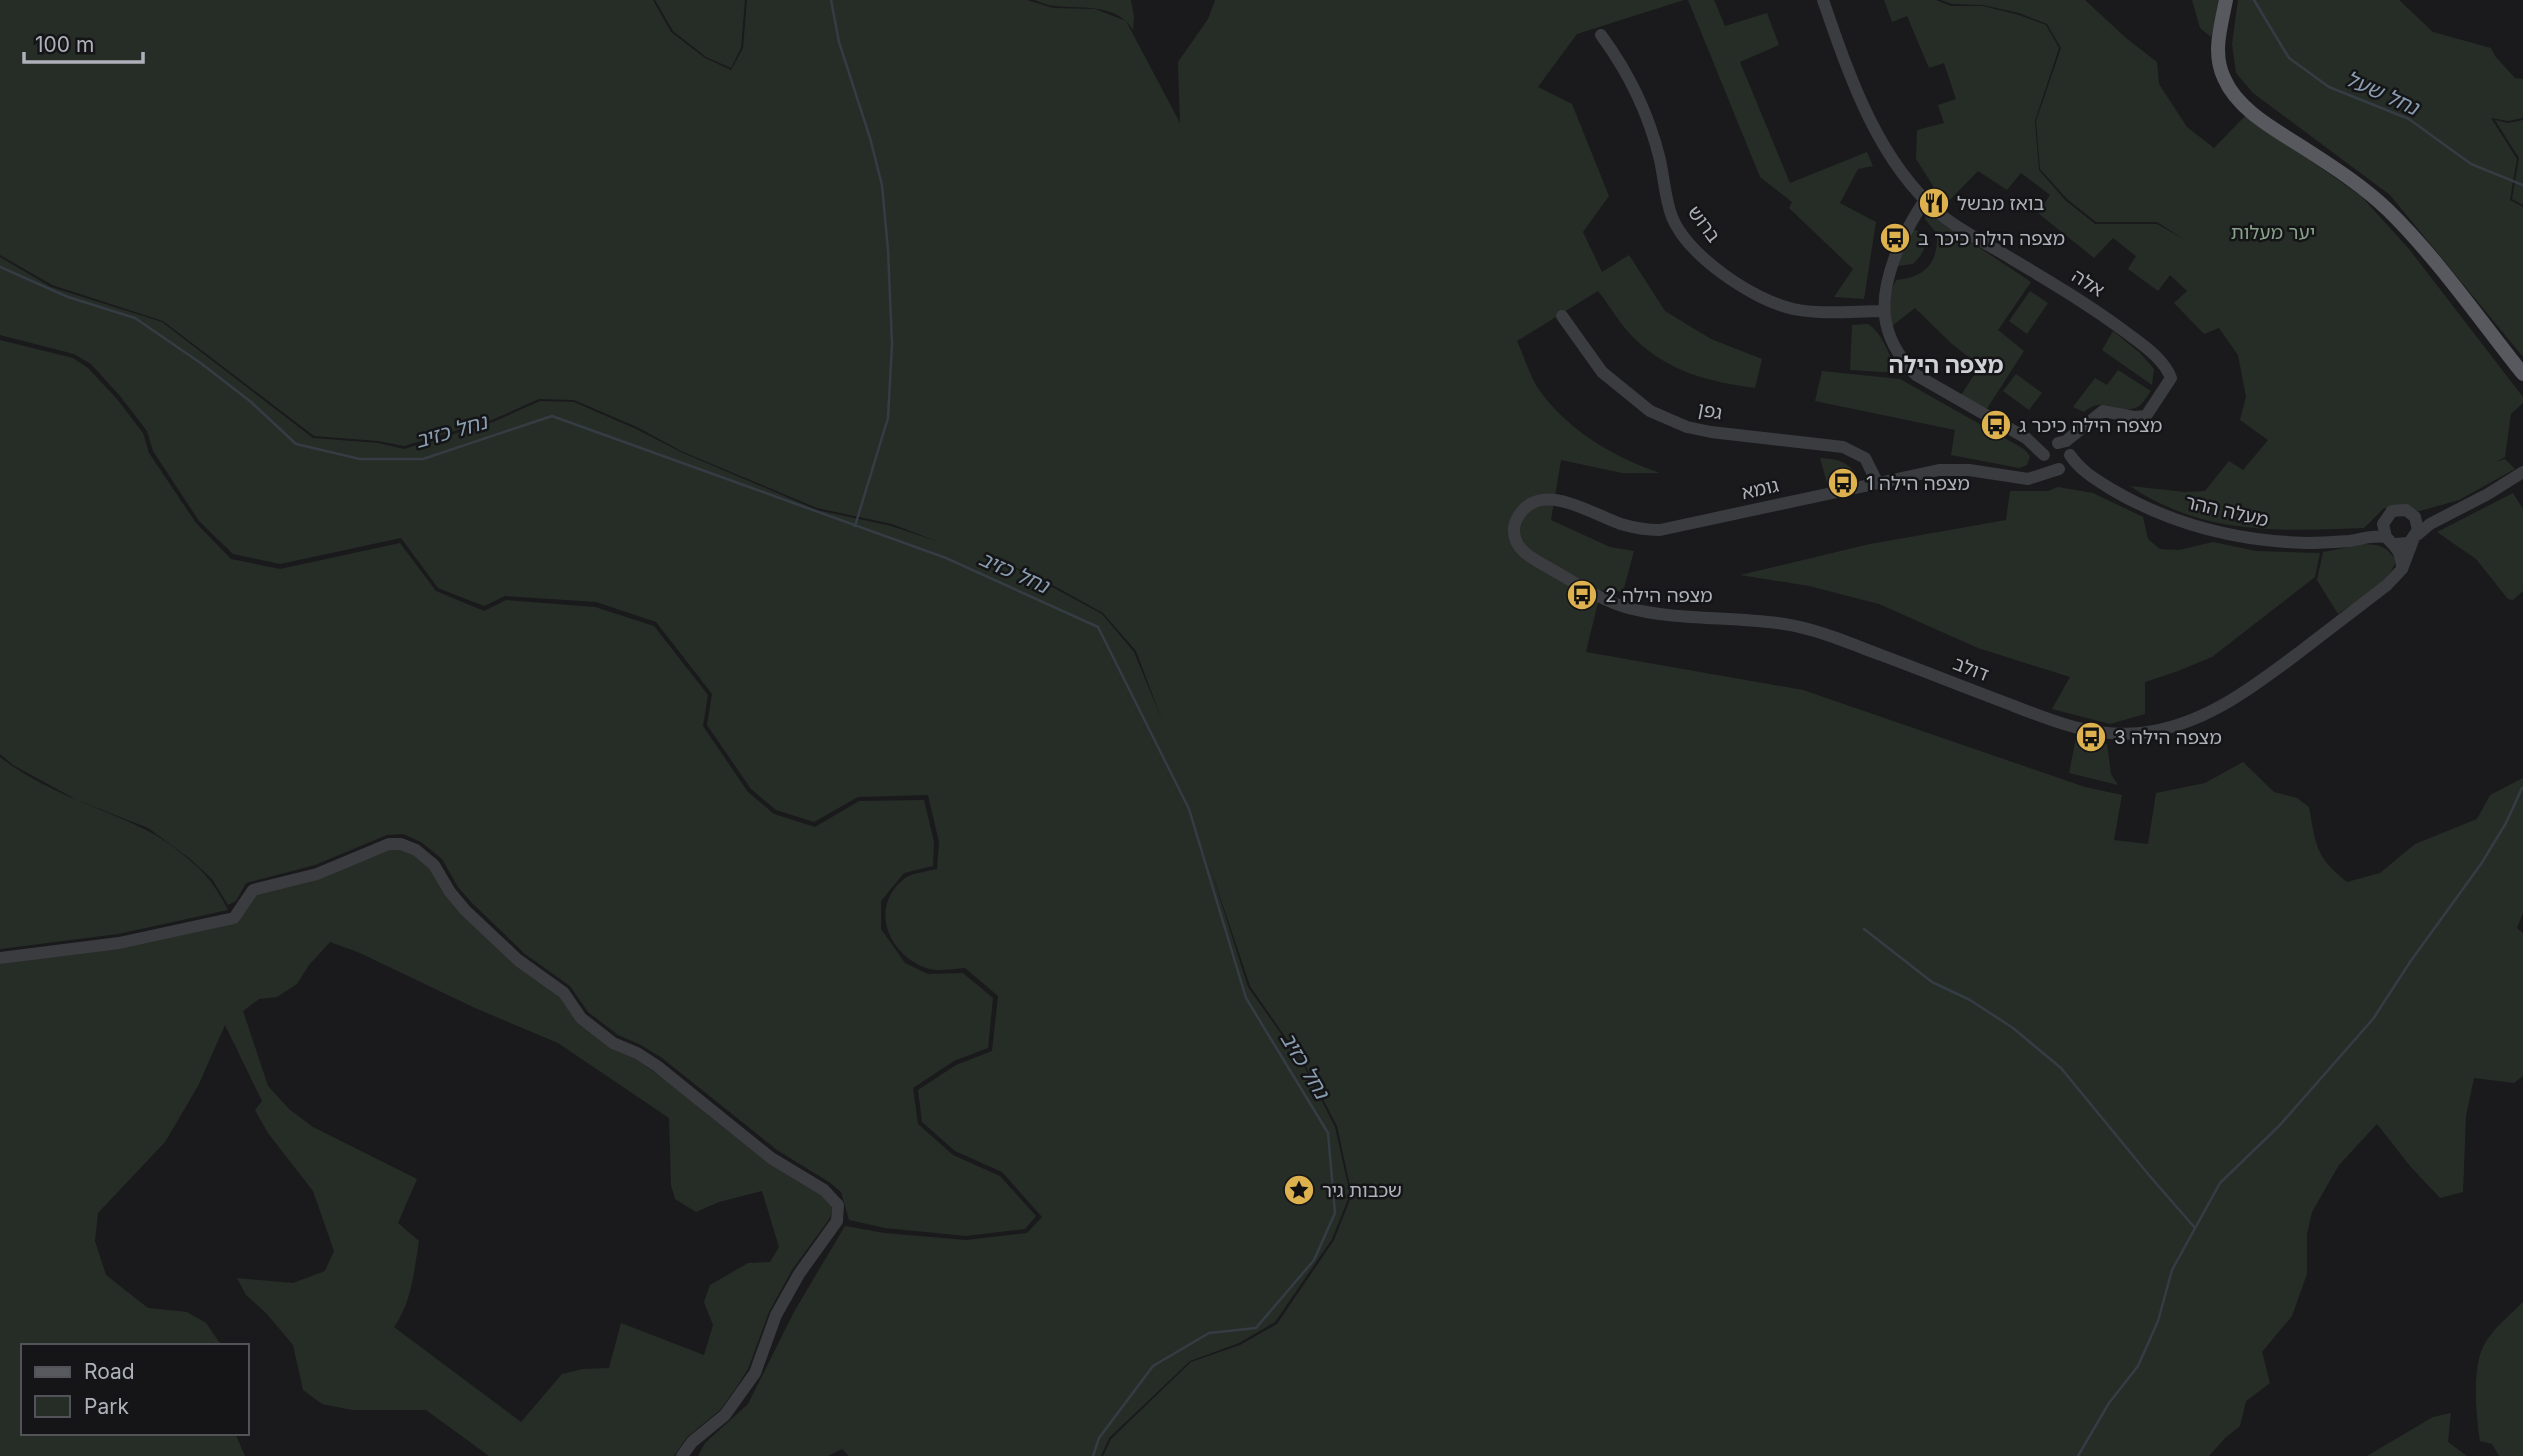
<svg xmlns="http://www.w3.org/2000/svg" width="2523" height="1456" font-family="Inter,'Noto Sans Hebrew',sans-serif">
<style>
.green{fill:#262d27;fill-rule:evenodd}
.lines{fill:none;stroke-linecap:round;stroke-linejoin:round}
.stream{stroke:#353c43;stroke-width:2.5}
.minor{stroke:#3b3c40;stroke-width:12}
.major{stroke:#57595f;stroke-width:14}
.labels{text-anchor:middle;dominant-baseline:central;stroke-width:5;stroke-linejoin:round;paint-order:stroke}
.poi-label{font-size:19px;fill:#aeb1ba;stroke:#151517;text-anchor:start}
.street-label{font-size:19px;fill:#aeb1ba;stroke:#151517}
.park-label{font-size:19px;fill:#87a289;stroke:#151517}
.water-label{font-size:21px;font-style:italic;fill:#899db0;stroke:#151517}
.quarter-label{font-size:23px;font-weight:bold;fill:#ced0d6;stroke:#151517}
</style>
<rect width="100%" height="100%" fill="#1a1a1c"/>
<path class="green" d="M0,0H653L671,32L705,58L731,70L743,48L747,0H1027L1053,8L1095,9L1126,21L1180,123L1178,62L1208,19L1215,0H1684L1577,34L1538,87L1572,104L1609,196L1583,232L1602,272L1629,255L1665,311L1711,339L1762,359L1755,388C1710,382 1669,372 1635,339C1621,326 1610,306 1598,291L1517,341C1525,358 1531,381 1543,395C1572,433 1616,458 1660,473H1622L1561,460L1551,520L1610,547L1634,551L1623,592L1601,590L1586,652L1803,690L2085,787L2122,795L2114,840L2148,844L2156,793L2205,783L2243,762L2274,792L2297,798L2309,807C2316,845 2315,857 2347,882L2380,873L2415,844L2477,819L2490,795L2523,778V913L2517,928L2523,933V1076L2514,1083L2474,1078L2466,1116L2463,1192L2440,1198L2410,1166L2377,1124L2339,1165L2312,1212L2307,1234V1274L2292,1316L2262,1352L2270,1383L2246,1401L2240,1426L2225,1438L2209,1456H1103L1111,1439L1191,1362L1240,1345L1277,1324L1334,1240L1352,1195L1337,1126L1306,1067L1250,986L1209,864L1248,987L1305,1068L1335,1127L1350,1194L1332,1239L1275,1322L1239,1343L1190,1361L1109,1438L1101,1456H849L842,1449L828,1456H698L705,1443L748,1404L795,1310L845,1226L884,1233L966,1240L1027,1233L1042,1217L1002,1172L955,1151L922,1122L918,1090L956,1065L992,1051L998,996L965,968C953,969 937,972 926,968C888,954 868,907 905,878C913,873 928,871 937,869L939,842L928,795L858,797L814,822L776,810L751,789L707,725L712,694L656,622L596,602L505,596L484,606L438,588L401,538L280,564L233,554L199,521L153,451L147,431L120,396L91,364L74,354L0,335V257L51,287L162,322L313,438L378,443L404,449L493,422L540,401L574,402L636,429L683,453L817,510L891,526L936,541L892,524L817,508L683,452L637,427L574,400L539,399L492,420L404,446L378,441L314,436L163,321L52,285L0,255ZM1009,566L1029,572L1103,613L1136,651L1162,720L1134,652L1102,614L1028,574Z
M655,0H745L741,48L731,68L706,57L673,31Z
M1034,0H1131L1134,17L1133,30C1117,3 1082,9 1056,6C1048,6 1041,2 1034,0Z
M1688,0H1714L1725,26L1767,13L1779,45L1740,62L1790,183L1867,152L1873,166L1858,169L1840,203L1876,222L1864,299L1834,297L1853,269L1789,208L1792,202L1760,177Z
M1884,0H1936L1951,6H1983L2019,15L2046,25L2059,48L2035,121L2039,170L2065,200L2095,224H2157L2185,240L2157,222H2096L2067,199L2040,169L2036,121L2061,48L2047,24L2019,13L1983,5L1952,4L1941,0H2085L2126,38L2157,62L2159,84L2187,127L2214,148L2246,115L2361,196L2409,249L2523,397V403L2511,414L2505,457L2496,462L2505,459L2515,469L2459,500L2420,511L2384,508L2364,528C2279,531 2204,536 2130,486L2185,492L2205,491L2229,461L2243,470L2268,440L2240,420L2246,397L2238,355L2219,328L2204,334L2174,303L2187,291L2170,275L2158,291L2128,269L2136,256L2113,238L2094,258L2038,213L2050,195L2021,173L2007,190L1978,171L1948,202L1935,189L1916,159L1917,130L1944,123L1938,105L1956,99L1944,63L1929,68L1907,16L1892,22Z
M2192,0H2221L2211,37L2200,28Z
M2238,0H2399L2433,32L2491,48L2495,56L2515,78L2523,79V118L2508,121L2491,118L2517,159L2510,200L2523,207V357L2390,195L2253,93L2236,73L2232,44Z
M2495,120L2508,123L2523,120V205L2512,199L2519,158Z
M1926,212L2031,282L1998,330L2024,351L1986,410L1961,395L1980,366L1952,344L1915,308L1892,326C1888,310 1888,295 1896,280C1925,277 1938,264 1937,234L1925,219Z
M1913,229C1932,236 1926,252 1913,264L1897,266Z
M2030,291L2048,303L2027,334L2009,321Z
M1868,324C1883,334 1890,356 1897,373L1850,370L1852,325Z
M2113,331L2140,353L2154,369L2152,385L2102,350Z
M0,340L73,358L88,368L117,399L143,433L149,453L196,523L231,559L280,569L400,543L436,591L484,611L506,600L595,607L654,626L708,695L703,726L748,792L774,814L815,827L859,801L924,800L934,842L933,866L904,873L881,901V929L905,963L928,974L963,973L993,998L988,1048L954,1061L913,1088L918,1124L953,1155L1000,1176L1036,1216L1025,1229L966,1236L885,1228L849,1220L841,1192L829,1182L777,1150L662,1058L641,1045L618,1035L588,1012L570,986L525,954L472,903L458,887L442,859L421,842L403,834L387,835L315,865L246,883L236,901L228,905L212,879L189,858L148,828L77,800L13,765L0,754Z
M2118,370L2151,391C2147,396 2142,406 2135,408C2117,414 2104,395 2084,412L2073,407L2095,378L2107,385Z
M1822,371L1900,379L2024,449L2030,456L2027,465L2019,468L1951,455L1955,430L1815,401Z
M2016,374L2042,393L2029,410L2003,391Z
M1820,458C1836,459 1844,460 1855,472V478L1827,483Z
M2058,487L2093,493L2143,517L2148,539L2160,549L2179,550L2213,542L2256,551L2320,553L2315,577L2212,657L2178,671L2145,682V714L2110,724L2052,709L2070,677L1978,648L1879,604L1809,586L1740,575L1870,544L2006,520L2010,491H2048Z
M2513,493L2523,509V591L2513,600L2508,599L2476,559L2437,532Z
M2364,544C2382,545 2385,546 2396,560C2389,585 2358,600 2338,614L2317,580L2323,552Z
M2076,738L2107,744L2111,774L2118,785L2069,773Z
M0,757C45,792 95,805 144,829C164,838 199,865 211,882C218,891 223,901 228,910L118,934L0,949Z
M400,849L413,855L430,869L514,964L539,980L634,1058L686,1094L708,1115L768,1163L820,1194L832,1207L830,1218L792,1270L769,1312L748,1369L736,1388L720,1410L687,1437L674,1456H489L426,1410H352L322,1404L303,1390L293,1345L266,1313L246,1295L237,1278L293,1283L325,1271L334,1251L313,1191L268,1133L255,1110L262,1101L225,1025L198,1086L165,1142L98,1213L95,1241L106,1275L148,1308L187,1312L206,1323L222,1346H23V1433H235L245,1456H0V964L120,948L236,923L256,895L319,879L390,850ZM330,942L360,953L475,1008L558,1043L669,1118L671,1185L675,1199L696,1212L719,1202L762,1191L779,1247L770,1262L748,1263L710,1285L704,1302L713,1325L704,1355L621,1323L609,1368L583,1369L562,1374L521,1422L394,1327C412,1302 414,1271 419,1241L398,1223L417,1179L313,1127L289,1109L268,1086L243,1011L259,999L277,997L297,984L309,965Z
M2523,1302V1456H2499L2492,1444L2480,1441C2476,1415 2472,1370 2483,1347C2491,1330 2510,1315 2523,1302Z
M2451,1413L2448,1442L2467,1456H2367L2433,1417Z"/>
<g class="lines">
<path class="stream" d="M831,0L839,42L870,138L882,185L888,250L892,344L888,418L855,526
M2254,0L2289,58L2329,87L2409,119L2471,164L2523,185
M0,267L68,297L135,318L202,364L251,402L296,444L360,459H423L552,416L946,558L1098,627L1189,809L1246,998L1328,1133L1335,1213L1314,1260L1256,1328L1209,1333L1153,1366L1099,1438L1093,1456
M1864,929L1932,982L1970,1000L2013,1028L2061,1068L2148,1174L2195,1228
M2078,1456L2109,1403L2138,1366L2158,1321L2172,1270L2220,1183L2279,1126L2373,1019L2410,962L2481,864L2506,823L2522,788"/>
<path class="minor" d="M1823,0C1849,75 1877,160 1939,213C1957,229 1981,240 2002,253C2044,278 2087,303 2127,333C2143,345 2164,359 2171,378L2146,416L2134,417L2103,411L2066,441L2058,443
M1601,35C1629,73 1649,114 1660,160C1664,178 1665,199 1672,217C1688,256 1753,300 1793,309C1822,315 1854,311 1883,311
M1925,200C1914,216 1906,231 1898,249C1878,298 1877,335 1916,375L2026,438L2044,455
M1562,316L1602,372L1650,411L1687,427L1711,432L1843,447L1865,458L1877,482
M2070,455C2081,471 2095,479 2111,489C2170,524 2238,541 2306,543C2320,543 2335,542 2349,541C2362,539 2372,535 2386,537
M2059,469L2028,479L1969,470H1939L1660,530C1647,530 1634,528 1621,524C1594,515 1550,485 1525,508C1519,514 1515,520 1514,528C1512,549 1533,559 1549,568C1573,581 1598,599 1625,607C1673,621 1733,616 1784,624C1817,629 1849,643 1881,655C1924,671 1966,688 2009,704C2052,721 2093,738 2141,733C2203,726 2252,688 2301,651C2330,629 2358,607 2387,585L2402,569L2413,540
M2417,535L2430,524L2488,494L2523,472
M2395,544L2409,543L2418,530L2415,517L2406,510L2392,511L2383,524L2386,537C2397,548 2401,552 2402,568
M0,958L119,943L234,918L253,890L317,874L389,844H401L416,850L434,865L450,892L465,910L518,960L564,993L581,1018L613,1043L637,1053L657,1066L771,1158L824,1190L838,1205L837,1221L799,1274L776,1315L755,1373L725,1415L692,1442L682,1456"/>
<path class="major" d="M2226,0C2221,26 2212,53 2224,78C2238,111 2278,131 2307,150C2335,168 2364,187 2388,210C2438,259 2479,319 2523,374"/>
</g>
<defs>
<g id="restaurant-disc" transform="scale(1.575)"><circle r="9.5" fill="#deb14f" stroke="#151517"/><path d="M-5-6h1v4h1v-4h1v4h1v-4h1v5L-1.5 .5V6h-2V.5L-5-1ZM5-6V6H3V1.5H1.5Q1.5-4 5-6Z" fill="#111"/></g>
<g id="bus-disc" transform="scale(1.575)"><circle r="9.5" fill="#deb14f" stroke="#151517"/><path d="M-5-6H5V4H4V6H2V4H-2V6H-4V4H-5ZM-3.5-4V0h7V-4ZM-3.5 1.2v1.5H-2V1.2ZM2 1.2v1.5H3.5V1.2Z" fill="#111"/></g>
<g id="sight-disc" transform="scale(1.575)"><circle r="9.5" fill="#deb14f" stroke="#151517"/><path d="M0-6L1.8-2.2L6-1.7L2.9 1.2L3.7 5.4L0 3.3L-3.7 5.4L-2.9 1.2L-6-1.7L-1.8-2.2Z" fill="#111"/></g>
</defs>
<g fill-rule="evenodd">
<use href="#restaurant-disc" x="1934" y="203"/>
<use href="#bus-disc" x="1895" y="238"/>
<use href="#bus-disc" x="1996" y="425"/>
<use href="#bus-disc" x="1843" y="483"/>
<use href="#bus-disc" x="1582" y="595"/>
<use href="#bus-disc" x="2091" y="737"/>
<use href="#sight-disc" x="1299" y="1190"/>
</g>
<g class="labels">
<g class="poi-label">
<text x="1957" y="203">בואז מבשל</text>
<text x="1918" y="238">מצפה הילה כיכר ב</text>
<text x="2019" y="425">מצפה הילה כיכר ג</text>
<text x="1866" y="483">מצפה הילה 1</text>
<text x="1605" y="595">מצפה הילה 2</text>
<text x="2114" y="737">מצפה הילה 3</text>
<text x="1322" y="1190">שכבות גיר</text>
</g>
<g class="street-label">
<text transform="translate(1704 224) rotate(53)">ברוש</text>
<text transform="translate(2088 283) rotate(32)">אלה</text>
<text transform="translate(1710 411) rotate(11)">גפן</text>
<text transform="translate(1760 489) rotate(-13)">גומא</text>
<text transform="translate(2227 511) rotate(13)">מעלה ההר</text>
<text transform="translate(1971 669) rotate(21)">דולב</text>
</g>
<g class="park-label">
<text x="2273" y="232">יער מעלות</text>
</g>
<g class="water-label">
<text transform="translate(2382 93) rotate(24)">נחל שעל</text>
<text transform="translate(451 431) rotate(-16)">נחל כזיב</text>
<text transform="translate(1014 572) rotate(24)">נחל כזיב</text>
<text transform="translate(1305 1065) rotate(59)">נחל כזיב</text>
</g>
<g class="quarter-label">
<text x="1946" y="365">מצפה הילה</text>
</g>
</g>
<rect x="21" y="1344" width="228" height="91" fill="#151517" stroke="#525358" stroke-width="2"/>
<rect x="35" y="1367" width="35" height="10" fill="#57595f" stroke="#525358" stroke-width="2"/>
<text x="84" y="1379" font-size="21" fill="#aeb1ba">Road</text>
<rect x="35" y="1396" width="35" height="21" fill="#262d27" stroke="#525358" stroke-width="2"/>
<text x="84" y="1414" font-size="21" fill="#aeb1ba">Park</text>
<path d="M24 52v10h119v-10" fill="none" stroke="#aeb1ba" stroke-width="3.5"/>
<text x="35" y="52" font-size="21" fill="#aeb1ba" stroke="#151517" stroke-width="5" paint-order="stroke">100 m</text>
</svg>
